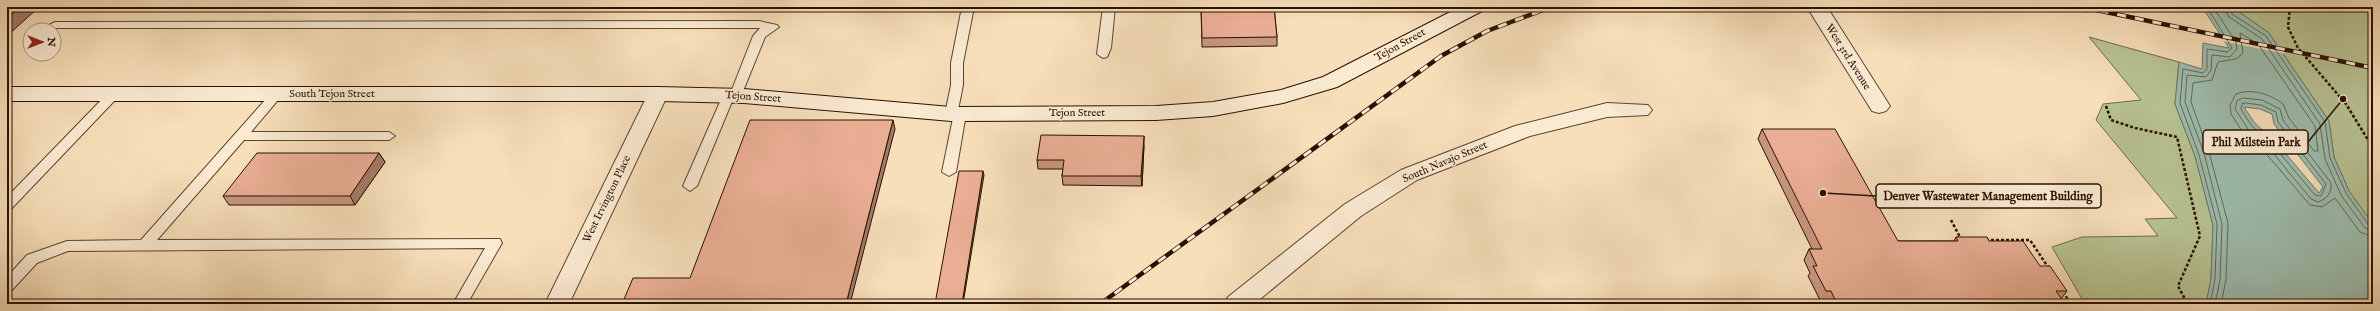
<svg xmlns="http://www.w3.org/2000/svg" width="2380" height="311" font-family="'IM FELL English',serif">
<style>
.green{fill:#b8c393;stroke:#706a4a}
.water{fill:#9dbdae;stroke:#6f7869;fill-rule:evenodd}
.pier{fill:#f7dfba}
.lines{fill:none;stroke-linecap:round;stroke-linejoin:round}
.shore{stroke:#636758;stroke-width:1}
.lane-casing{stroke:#5c4430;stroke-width:2}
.street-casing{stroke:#5c4430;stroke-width:2}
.secondary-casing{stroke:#291102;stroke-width:2}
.path{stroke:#291102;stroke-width:2.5;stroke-dasharray:3 2;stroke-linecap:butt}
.lane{fill:#faead2;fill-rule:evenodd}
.street{fill:#faead2;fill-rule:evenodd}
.secondary{fill:#faead2;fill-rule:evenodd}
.rail-casing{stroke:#291102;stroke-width:4.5}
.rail{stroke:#faead2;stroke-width:3;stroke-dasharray:9;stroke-linecap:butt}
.wall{fill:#c9967f;stroke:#291102}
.shaded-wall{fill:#a47a68;stroke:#291102}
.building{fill:#eaae94;stroke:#291102}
.labels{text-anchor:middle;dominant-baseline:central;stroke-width:3;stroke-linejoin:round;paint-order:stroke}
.street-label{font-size:11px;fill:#291102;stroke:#faead2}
.leader{fill:none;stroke:#291102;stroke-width:1.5}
.callout-dot{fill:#291102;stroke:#faead2;stroke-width:1.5}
.callout{fill:#faead2;stroke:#291102;stroke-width:1.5}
.callout-label{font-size:12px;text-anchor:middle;font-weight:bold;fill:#291102}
</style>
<rect width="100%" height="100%" fill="#f7dfba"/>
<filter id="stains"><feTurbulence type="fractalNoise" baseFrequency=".005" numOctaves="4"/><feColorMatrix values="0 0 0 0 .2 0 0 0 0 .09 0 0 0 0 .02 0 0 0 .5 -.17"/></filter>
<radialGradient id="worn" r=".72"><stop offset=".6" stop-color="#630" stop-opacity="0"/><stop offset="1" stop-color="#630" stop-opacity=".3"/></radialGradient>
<path class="green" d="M2232,7H2373V224L2349,191L2334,157L2329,121L2269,33Z
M2089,37L2179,62L2175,104L2195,156L2213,225L2211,279L2206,304H2085L2052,247L2082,237L2158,236L2145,219L2177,218L2096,120L2103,104L2141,100Z"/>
<path class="water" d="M2202,7H2232L2269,33L2329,121L2334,157L2349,191L2373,224V304H2206L2211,279L2213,225L2195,156L2175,104L2179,62L2202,69L2203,43L2229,48ZM2244,107L2260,109L2272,114L2274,124L2323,187L2319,193L2280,147L2254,122Z"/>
<path class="pier" d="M2217,33L2280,46L2285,54L2222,41Z"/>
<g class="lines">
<path class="shore" d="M2207,7L2232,48L2227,52L2207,49V69L2203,73L2183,69L2180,103L2199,155L2217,224L2215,279L2210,304
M2213,7L2236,42L2237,49L2230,57L2212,55L2211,70L2206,77L2187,75L2185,102L2204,153L2222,224L2220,280L2215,304
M2224,7L2229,17L2262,39L2320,124L2325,159L2341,195L2365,228L2373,231
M2229,7L2232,14L2266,36L2325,122L2330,158L2346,193L2368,224L2373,226
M2243,98L2262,100L2280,109L2283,120L2331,183C2332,193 2327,199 2318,202L2311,199L2273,153L2248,129L2235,109L2237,101Z
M2246,103L2261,105L2276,112L2278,122L2326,184L2321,196L2315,195L2277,150L2251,125L2241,109L2242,104Z
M2221,304L2226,280L2228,223L2209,152L2191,102L2193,83L2212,80L2218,62L2236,59L2243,53L2240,33L2258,44L2315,126L2318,151H2314L2289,118L2283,104C2270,94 2252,88 2236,94L2230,105L2231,114L2242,131L2269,157L2310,205L2322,207L2335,198L2360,232L2373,237"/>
<g class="lane-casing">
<path id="lane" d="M962,7H974L963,63V85L958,110L964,111L966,114L956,172L949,176L942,172L953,118L947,117L945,114L951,85V63Z
M1103,7H1115L1111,48L1107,57L1103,58L1097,54Z
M759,21L777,25L779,27L765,37L741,96L739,99H733L697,186L690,191L683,186L723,95L725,92H731L753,36L760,28H55L49,25L55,22Z
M114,90L120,94L118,97L12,208L7,210V197L110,91Z
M277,90L283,94L251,132H389L395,136L389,140H244L157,240L500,239L502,243L467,304H453L485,248L68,251L37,263L12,290L7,291V277L27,255L67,241L141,240L273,91Z"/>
</g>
<g class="street-casing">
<path id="street" d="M1807,7H1827L1890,106L1886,111L1879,113L1872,111Z
M658,87L665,89L668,94L569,304H545L648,94L651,89Z
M1607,103L1648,105L1652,110L1648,115L1607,117L1530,136L1417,180L1361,216L1254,304H1225L1228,297L1345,204L1401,170L1515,126Z"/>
</g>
<g class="secondary-casing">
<path id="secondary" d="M1460,7H1485L1482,11L1337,87L1283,103L1213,116L1156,120L951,121L744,103L658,101H7V87H658L744,89L951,107L1156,106L1213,102L1281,90L1323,77Z"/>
</g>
<path class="path" d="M2290,7L2288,27L2298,48L2346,104L2373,148
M2106,106L2111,120L2135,128L2177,137L2200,236L2178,286L2186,301L2182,304
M1951,220L1961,239
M1986,240H2030L2048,267
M2063,292L2071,304"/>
<use href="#lane" class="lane"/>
<use href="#street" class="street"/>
<use href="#secondary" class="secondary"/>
<g class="rail-casing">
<path id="rail" d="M2071,7L2087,10
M2082,7L2373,68
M1100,304L1441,56L1487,31L1551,7"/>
</g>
<use href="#rail" class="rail"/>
</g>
<path class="wall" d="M1201,7H1274L1277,37V46L1202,47Z
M1762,129L1898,241H1954L1956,237L1989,241L2040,266L2067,291L2061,299L2065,304H1827L1826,302H1821L1808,276L1810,273L1804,260L1809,249H1812L1758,139Z
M1144,145L1142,186L1063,185L1062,176L1063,169H1038L1037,160Z
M379,153L385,162L355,205H229L223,196Z"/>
<path class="shaded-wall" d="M20,7H39L7,36V19Z
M893,120L895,129L850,304H846Z
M1144,136V145L1142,186L1141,176Z
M379,153L385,162L355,205L350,196Z
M983,171L984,175L963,304H962Z"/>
<path class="building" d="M7,7H20L7,19Z
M1201,7H1274L1277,37L1202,38Z
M750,120H893L846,304H622L633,278H690Z
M1762,129H1835L1898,241H1958L1956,237H1987L1989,241H2023L2040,266H2050L2067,291H2056L2065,304H1837L1831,291H1826L1813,266H1817L1809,249H1822Z
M1041,135L1144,136L1141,176H1062L1064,160H1037Z
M257,153H379L350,196H223Z
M959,171H983L962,304H935Z"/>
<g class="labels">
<g class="street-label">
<text transform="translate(1400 45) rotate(-29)">Tejon Street</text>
<text transform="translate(1848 57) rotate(58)">West 3rd Avenue</text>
<text x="332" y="94">South Tejon Street</text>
<text transform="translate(753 97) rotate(4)">Tejon Street</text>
<text x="1077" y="113">Tejon Street</text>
<text transform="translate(1445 162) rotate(-23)">South Navajo Street</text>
<text transform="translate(607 199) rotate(-64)">West Irvington Place</text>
</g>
</g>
<path class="leader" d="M2343 99L2308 142M1823 193L1876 196"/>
<g class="callout-dot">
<circle cx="2343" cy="99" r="4"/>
<circle cx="1823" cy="193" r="4"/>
</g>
<g class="callout">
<rect x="2203" y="130" width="105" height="24" rx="4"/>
<rect x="1876" y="184" width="225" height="24" rx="4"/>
</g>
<g class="callout-label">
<text x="2256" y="146">Phil Milstein Park</text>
<text x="1988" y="200">Denver Wastewater Management Building</text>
</g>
<rect width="2380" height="311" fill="none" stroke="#f7dfba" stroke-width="24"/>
<rect x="8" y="8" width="2364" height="295" fill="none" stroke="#291102" stroke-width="2"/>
<rect x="12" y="12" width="2356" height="287" fill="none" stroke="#291102"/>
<g transform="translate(42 42) rotate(90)"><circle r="19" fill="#faead2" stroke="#a6937f"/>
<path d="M0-3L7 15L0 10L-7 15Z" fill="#8f2418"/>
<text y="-6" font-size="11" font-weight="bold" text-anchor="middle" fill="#291102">N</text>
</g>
<rect width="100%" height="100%" filter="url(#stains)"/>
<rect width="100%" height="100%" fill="url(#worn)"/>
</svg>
